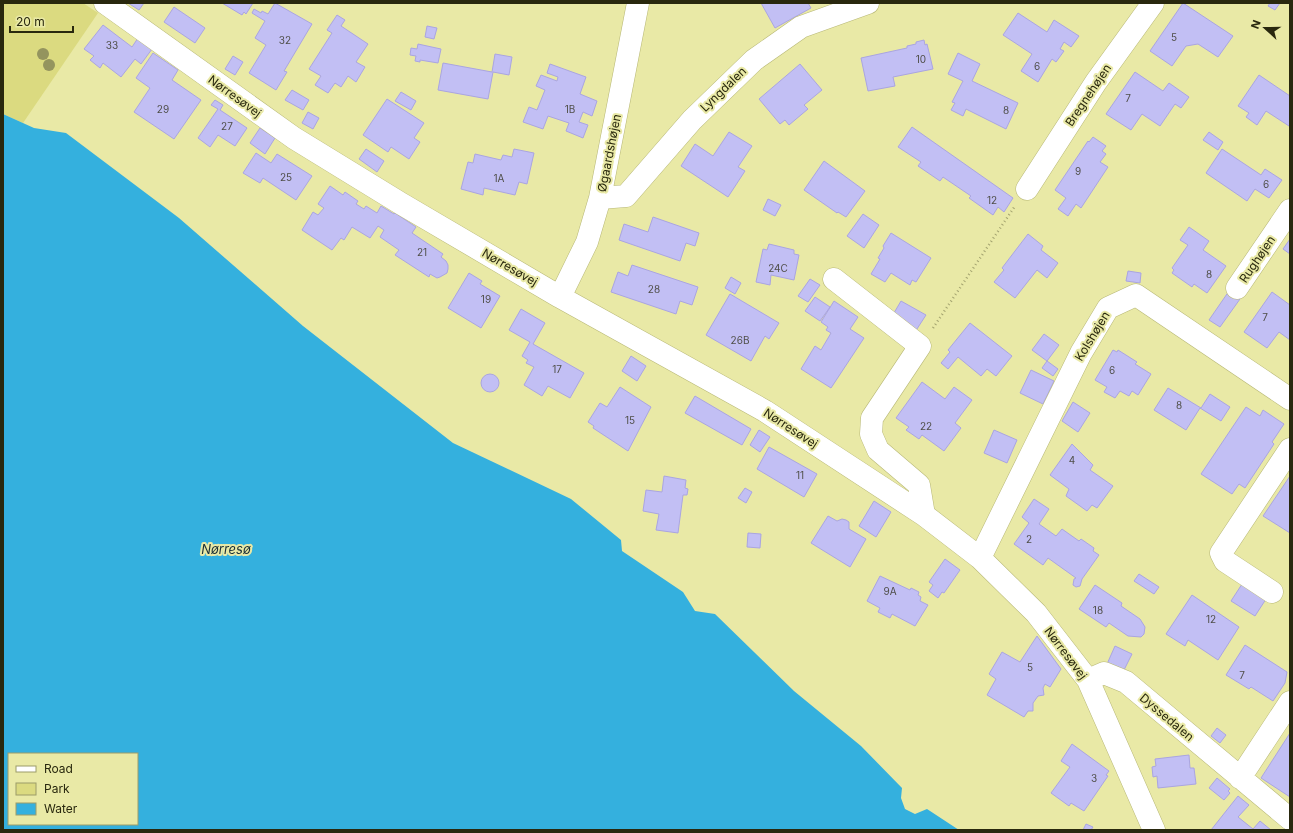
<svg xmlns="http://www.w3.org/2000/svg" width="1293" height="833" font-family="Inter,sans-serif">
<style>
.green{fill:#dbda80}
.water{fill:#34b0de;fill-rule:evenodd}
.building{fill:#c2bff4;stroke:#aaa5e1}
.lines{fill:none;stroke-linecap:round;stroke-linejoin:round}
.minor-casing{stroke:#b8b877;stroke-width:23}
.path{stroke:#a3a36f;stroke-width:2.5;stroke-dasharray:1 3;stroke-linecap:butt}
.minor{stroke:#fff;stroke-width:22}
.tree{fill:#94945e}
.labels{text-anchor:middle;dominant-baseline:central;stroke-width:4;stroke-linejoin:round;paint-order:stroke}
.number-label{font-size:10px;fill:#4f4e48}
.street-label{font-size:12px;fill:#29280e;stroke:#e9e9a6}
.water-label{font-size:13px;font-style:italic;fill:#1a2e37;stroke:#e9e9a6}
</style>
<rect width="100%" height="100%" fill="#e9e9a6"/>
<path class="green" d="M3,3H83L98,13L23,123L3,114Z"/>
<path class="water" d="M3,114L34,128L66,133L179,218L303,326L453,443L571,499L621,540L622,551L683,592L695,611L715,614L794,691L861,746L902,788L901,798L905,809L915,814L927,809L959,830H3ZM9,754H137V824H9Z"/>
<path class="building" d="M128,3H144L139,10Z
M222,3H253L246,14L244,12L242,15Z
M275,3L312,24L284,71L287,72L276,90L249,73L266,45L255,38L265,21L252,13L254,9L261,13L262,11L268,14Z
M761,3H808L811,8L775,28Z
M1183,3L1233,36L1218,57L1198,44L1186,46L1172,66L1150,51Z
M1270,3H1280L1275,10L1268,6Z
M174,7L205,28L195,43L164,22Z
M1018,13L1047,32L1054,20L1079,36L1071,47L1064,42L1060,49L1064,51L1056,62L1052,59L1038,82L1021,71L1032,54L1003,35Z
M337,15L345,20L341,26L368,44L356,62L365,67L356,82L348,76L341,87L335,83L328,93L315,85L321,76L309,69L332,33L327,30Z
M103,25L132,47L138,38L152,49L141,64L135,59L121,77L103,63L100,68L90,60L94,56L84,49Z
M427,26L437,28L434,39L425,37Z
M924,40L925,45L927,44L933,69L893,77L895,86L868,91L861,58L907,48V46L916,44V42Z
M418,44L441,49L438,63L420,60V62L415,61L416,56L410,55L411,48L417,49Z
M153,53L178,70L172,80L201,100L174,139L134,112L150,88L136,78Z
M958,53L980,64L972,81L1018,103L1006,129L966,109L963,116L951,110L955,103L952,102L963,81L948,74Z
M495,54L512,57L509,75L493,72L488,99L438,90L443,63L492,72Z
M233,56L243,62L235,75L225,69Z
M550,64L586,77L580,94L597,101L592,116L583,112L579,122L588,125L583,138L566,131L569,123L548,116L543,129L523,122L529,107L537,110L545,90L536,86L541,75L557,81L558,77L547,73Z
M800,64L822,90L804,105L808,109L789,125L785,120L780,124L759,99Z
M1135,72L1163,91L1169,83L1189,97L1181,108L1175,104L1160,126L1142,114L1131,130L1106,114Z
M1259,75L1290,96V124L1289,126L1266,111L1257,125L1246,117L1249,113L1238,106Z
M292,90L309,100L303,110L285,100Z
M401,92L416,101L411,110L395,101Z
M387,99L424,123L414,138L420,142L409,159L391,147L388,152L363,135Z
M215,100L223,105L220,110L247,128L235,146L218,135L210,147L198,138L218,109L211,105Z
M308,112L319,118L313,129L302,123Z
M912,127L1013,198L1004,212L998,207L993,215L969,198L971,196L943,177L940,181L918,166L921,162L898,147Z
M260,128L275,138L265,154L250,143Z
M729,132L752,146L738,167L745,171L728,197L681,166L695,144L713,156Z
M1209,132L1223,142L1218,150L1203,140Z
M1093,137L1106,146L1102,151L1106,154L1100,162L1108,167L1081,208L1076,204L1068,216L1058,209L1066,198L1055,190L1088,141L1089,142Z
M366,149L384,161L377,172L359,159Z
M514,149L534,153L527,184L519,182L515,195L484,188L483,195L461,189L468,162L473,163L475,154L501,160L503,155L512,157Z
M1222,149L1261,175L1265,169L1282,180L1269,198L1255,189L1247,201L1206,173Z
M256,153L271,163L277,154L312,176L296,200L263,178L260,183L243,173Z
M824,161L865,191L846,217L838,212L837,213L804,190Z
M330,186L343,195L345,192L358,201L356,204L364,209L366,206L377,213L381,206L394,214L395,213L416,227L412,233L443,254L441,257L446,261L448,265V269L447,273L440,277L437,278L430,274L429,277L395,255L399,250L380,237L384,230L378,226L370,238L352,227L344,240L341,238L332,250L302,230L313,212L318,215L324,208L318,204Z
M768,199L781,205L775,216L763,210Z
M863,214L879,225L864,248L847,236Z
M653,217L699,233L695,246L686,243L680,261L619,240L624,224L648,232Z
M1189,227L1209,241L1203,250L1226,266L1207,293L1194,284L1192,287L1172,273L1174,270L1172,268L1188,245L1180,240Z
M891,233L931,258L916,282L912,280L910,285L891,273L885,282L871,274L880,259L878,258L884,248L883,246Z
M1028,234L1043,246L1041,250L1058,263L1047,278L1037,270L1015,298L994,282L1004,270L1002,268Z
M1290,239V254L1283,249Z
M769,244L794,250V254L799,255L794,280L771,275L770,285L756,282L763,249L767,250Z
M632,265L698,287L692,305L680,301L676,314L611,292L618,272L628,276Z
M1128,271L1141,273L1140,283L1126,281Z
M469,273L482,281L480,284L500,296L481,328L448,308Z
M731,277L741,283L735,294L725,288Z
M810,279L820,285L808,302L798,296Z
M1229,291L1240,299L1220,327L1209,320Z
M1272,292L1290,305V340L1279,332L1267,348L1244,332Z
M730,294L779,323L769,339L765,336L751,361L706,335Z
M815,297L830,307L820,321L805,311Z
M834,301L858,317L850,329L864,338L831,388L801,369L815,346L821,350L831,333L826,330L828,327L821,322Z
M901,301L926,315L915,332L891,318Z
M521,309L545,323L533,344L584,373L570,398L548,386L542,396L524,385L534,367L526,363L528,360L522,356L530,342L509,330Z
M970,323L1012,356L996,376L987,369L981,376L958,357L948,369L941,363L950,352L948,350Z
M1044,334L1059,345L1047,361L1032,350Z
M1113,350L1117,352L1118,350L1137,362L1135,364L1151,374L1138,395L1132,391L1129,396L1120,391L1115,398L1104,392L1107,387L1095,380Z
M631,356L646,366L637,381L622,371Z
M1047,361L1058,369L1053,376L1042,368Z
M1031,370L1054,381L1043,404L1020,393Z
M481 383a9 9 0 1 1 18 0a9 9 0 1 1-18 0Z
M922,382L945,399L954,387L972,400L955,423L961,428L944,451L922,435L919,439L906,430L909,427L896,418Z
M620,387L651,407L628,451L593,428L594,426L588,422L600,403L607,407Z
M1168,388L1201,408L1210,394L1230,407L1221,421L1200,408L1186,430L1154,410Z
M695,396L751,429L742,445L685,413Z
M1073,402L1090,413L1078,432L1062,421Z
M1246,407L1260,416L1263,410L1284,424L1272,442L1274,444L1245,488L1239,484L1232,494L1201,474Z
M759,430L770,437L760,452L750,445Z
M994,430L1017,440L1007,463L984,453Z
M1072,444L1093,465L1090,470L1113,486L1097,508L1092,505L1087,511L1066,496L1069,489L1050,475Z
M769,447L817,474L804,497L757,469Z
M664,476L686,480L685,488L688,489L687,495H683L678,533L656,530L659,514L643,511L646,490L662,492Z
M1290,476V533L1263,516Z
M745,488L752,492L746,503L738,498Z
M1034,499L1049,509L1039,524L1056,536L1062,529L1079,541L1081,539L1094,548L1093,551L1099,555L1082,579L1080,586L1076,587L1073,585L1074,579L1076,578L1048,558L1043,565L1014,544L1029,523L1022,517Z
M874,501L891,512L876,537L859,526Z
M828,516L837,521L842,519L846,520L849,522V529L866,539L850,567L811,543Z
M748,533L761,534L760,548L747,547Z
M945,559L960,570L944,593L942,592L938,598L929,591L933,585L929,582Z
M1139,574L1159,587L1154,594L1134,581Z
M880,576L910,590L911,588L919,592L918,595L921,597L920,601L928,605L915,626L892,614L890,618L878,612L880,608L867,601Z
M1244,581L1268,596L1255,616L1231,601Z
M1095,585L1122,603L1121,606L1140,619L1145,627L1144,634L1141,637L1128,636L1109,623L1106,627L1079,609Z
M1192,595L1239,627L1218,660L1188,640L1185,646L1166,634Z
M1037,636L1061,669L1050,687L1045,684L1043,688L1044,695L1038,696L1033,703V711H1028L1024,717L987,695L996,679L989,674L1002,652L1020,662Z
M1245,645L1287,672L1285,683L1273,701L1251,687L1249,689L1226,675Z
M1115,646L1132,654L1123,672L1107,664Z
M1217,728L1226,735L1220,743L1211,736Z
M1290,733V797L1261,778Z
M1072,744L1109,771L1106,775L1108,776L1084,811L1071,803L1069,806L1051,793L1070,767L1061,761Z
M1189,755L1190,768H1194L1196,784L1158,788L1157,776L1153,777L1152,767L1156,766L1155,759Z
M1217,778L1230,789L1228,791L1230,793L1224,800L1209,788Z
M1238,796L1249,805L1238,817L1253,829L1260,821L1271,830H1211Z
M1086,824L1093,827L1091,830H1083Z"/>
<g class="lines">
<g class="minor-casing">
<path id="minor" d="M105,3L294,138L400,203L560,297L765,411L924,515L980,558L1036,613L1088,680L1154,830
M1027,189L1096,82L1153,3
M600,198L626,196L692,120L754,60L801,27L868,3
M834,279L920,346L872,418L871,434L878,450L919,485L924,515
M1237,288L1290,210
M560,297L587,242L600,198L638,3
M980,558L1081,353L1108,308L1136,295L1290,399
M1272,592L1225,561L1221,553L1290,449
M1088,680L1104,673L1126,682L1290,819
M1240,778L1290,702"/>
</g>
<path class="path" d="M933,328L1015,206"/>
<use href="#minor" class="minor"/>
</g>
<g class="tree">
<circle cx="43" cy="54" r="6"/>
<circle cx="49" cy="65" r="6"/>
</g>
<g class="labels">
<g class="number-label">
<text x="1174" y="37">5</text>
<text x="285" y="40">32</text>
<text x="112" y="45">33</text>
<text x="921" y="59">10</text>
<text x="1037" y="66">6</text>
<text x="1128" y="98">7</text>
<text x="163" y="109">29</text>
<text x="570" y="109">1B</text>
<text x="1006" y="110">8</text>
<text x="227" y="126">27</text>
<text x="1078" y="171">9</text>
<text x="286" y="177">25</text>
<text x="499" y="178">1A</text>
<text x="1266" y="184">6</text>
<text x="992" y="200">12</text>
<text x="422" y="252">21</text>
<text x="778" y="268">24C</text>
<text x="1209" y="274">8</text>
<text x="654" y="289">28</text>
<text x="486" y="299">19</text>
<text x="1265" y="317">7</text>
<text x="740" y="340">26B</text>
<text x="557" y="369">17</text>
<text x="1112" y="370">6</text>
<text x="1179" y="405">8</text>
<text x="630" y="420">15</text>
<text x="926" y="426">22</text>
<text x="1072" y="460">4</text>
<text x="800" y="475">11</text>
<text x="1029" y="539">2</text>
<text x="890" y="591">9A</text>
<text x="1098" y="610">18</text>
<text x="1211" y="619">12</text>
<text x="1030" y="667">5</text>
<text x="1242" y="675">7</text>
<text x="1094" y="778">3</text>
</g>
<g class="street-label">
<text transform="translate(723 89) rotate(-44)">Lyngdalen</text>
<text transform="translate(1088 95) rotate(-56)">Bregnehøjen</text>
<text transform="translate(235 96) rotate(36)">Nørresøvej</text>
<text transform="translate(609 153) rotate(-79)">Øgaardshøjen</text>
<text transform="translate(1257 259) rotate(-56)">Rughøjen</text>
<text transform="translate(510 267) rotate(30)">Nørresøvej</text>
<text transform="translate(1092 336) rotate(-59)">Kolshøjen</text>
<text transform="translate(791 428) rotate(33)">Nørresøvej</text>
<text transform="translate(1066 653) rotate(53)">Nørresøvej</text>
<text transform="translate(1167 717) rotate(40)">Dyssedalen</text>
</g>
<g class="water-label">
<text x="226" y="549">Nørresø</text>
</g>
</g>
<rect width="1293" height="833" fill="none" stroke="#29280e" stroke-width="8"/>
<rect x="8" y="753" width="130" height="72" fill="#e9e9a6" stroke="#9c9c69"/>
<rect x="16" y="766" width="20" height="6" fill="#ffffff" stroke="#9c9c69"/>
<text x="44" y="773" font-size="12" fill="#29280e">Road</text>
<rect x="16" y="783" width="20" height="12" fill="#dbda80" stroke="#9c9c69"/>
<text x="44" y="793" font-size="12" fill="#29280e">Park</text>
<rect x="16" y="803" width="20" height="12" fill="#34b0de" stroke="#9c9c69"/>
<text x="44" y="813" font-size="12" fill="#29280e">Water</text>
<g transform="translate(1265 28) rotate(291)" stroke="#e9e9a6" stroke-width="3" paint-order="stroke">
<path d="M0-3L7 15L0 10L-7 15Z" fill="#29280e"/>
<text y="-6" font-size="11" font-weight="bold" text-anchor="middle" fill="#29280e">N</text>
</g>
<path d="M10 26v6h63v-6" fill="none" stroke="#29280e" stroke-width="2"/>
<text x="16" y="26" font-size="12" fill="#29280e" stroke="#e9e9a6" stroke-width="3" paint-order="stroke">20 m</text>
</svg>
